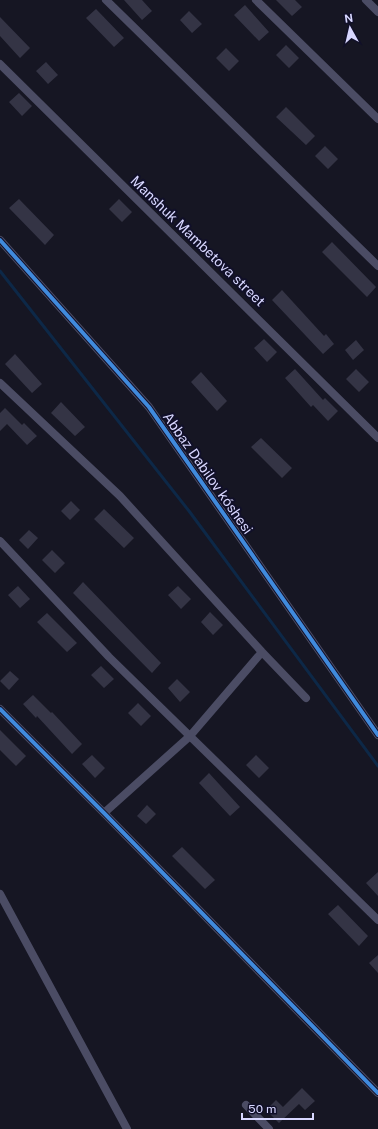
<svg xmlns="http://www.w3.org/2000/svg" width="378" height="1129" font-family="'Public Sans',sans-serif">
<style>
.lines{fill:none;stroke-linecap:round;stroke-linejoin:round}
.stream{stroke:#0d2847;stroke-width:3}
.building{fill:#343445}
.minor{stroke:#4b4c64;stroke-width:8}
.cycleway-casing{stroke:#111029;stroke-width:6}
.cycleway{stroke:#408adc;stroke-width:4}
.labels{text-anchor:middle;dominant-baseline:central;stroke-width:4;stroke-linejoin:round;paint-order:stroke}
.street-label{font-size:14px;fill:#d8d7ff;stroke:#111029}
</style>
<rect width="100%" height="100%" fill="#161623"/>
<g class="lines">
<path class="stream" d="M0,271L189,511L378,766"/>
</g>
<path class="building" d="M124,0H142L152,11L142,20Z
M276,0H295L302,7L292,16Z
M245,5L269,32L259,41L234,15Z
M96,9L124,38L114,47L86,18Z
M189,11L202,24L192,33L180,20Z
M0,17L30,48L20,58L0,36Z
M286,45L299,58L289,68L276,55Z
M226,48L239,61L229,71L216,58Z
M46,62L58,75L48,84L36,71Z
M19,93L32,106L22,116L9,102Z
M286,107L315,136L306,145L276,117Z
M325,146L338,159L328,169L315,156Z
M19,199L54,235L45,245L9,208Z
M119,199L132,212L122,222L109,209Z
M332,242L376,287L367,297L322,252Z
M282,290L324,336L326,334L334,344L323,354L272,300Z
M264,339L277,352L267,362L254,348Z
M356,340L364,350L353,360L345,350Z
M15,354L42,384L32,393L5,364Z
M295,369L323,400L325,398L338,411L328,421L313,405L311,407L285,378Z
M356,369L369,382L359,392L346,379Z
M201,372L227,401L217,411L191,382Z
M61,402L85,427L75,436L51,413Z
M5,408L22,425L24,423L37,436L27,445L7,424L0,431V413Z
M261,438L292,468L282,478L251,447Z
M71,501L80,510L70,520L61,511Z
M104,509L134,538L124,548L94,519Z
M29,530L38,538L28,549L19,540Z
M52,550L65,563L55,573L42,560Z
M83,582L161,663L152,673L73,593Z
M18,586L30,599L20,608L8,595Z
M178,586L191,599L181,609L168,595Z
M210,612L223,625L213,635L201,622Z
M47,613L77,643L67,652L37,622Z
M101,666L114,679L104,688L91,675Z
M10,671L19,679L9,690L0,681Z
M177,679L190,692L180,702L168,688Z
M33,695L51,713L52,712L82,744L72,754L37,716L36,718L23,704Z
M138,703L151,716L141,726L128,713Z
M0,730L26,756L16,766L0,750Z
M92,755L105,768L95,778L82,764Z
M256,755L269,768L259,778L246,765Z
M209,773L240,807L230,816L199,783Z
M147,805L156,814L146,824L137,816Z
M182,847L215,880L205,889L172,856Z
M378,872V896L366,883Z
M338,905L368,936L359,946L328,914Z
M378,955V973L369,963Z
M302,1088L315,1101L305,1110L299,1104L279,1123L266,1110L276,1100L283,1107Z"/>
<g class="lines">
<path class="minor" d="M106,0L378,266
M256,0L378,119
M366,0L378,12
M0,64L378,438
M0,240L149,407L378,735
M0,383L120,496L262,652L306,698
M0,541L109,657L378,920
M0,709L104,813L378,1093
M104,813L190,736L262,652
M0,894L127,1129
M246,1105L269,1129"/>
<g class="cycleway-casing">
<path id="cycleway" d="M0,240L149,407L378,735
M0,709L104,813L378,1093"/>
</g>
<use href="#cycleway" class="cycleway"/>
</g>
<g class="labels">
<g class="street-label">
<text transform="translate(198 241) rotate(44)">Manshuk Mambetova street</text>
<text transform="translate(208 473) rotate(55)">Abbaz Dabilov kóshesi</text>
</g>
</g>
<g transform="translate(350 28) rotate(352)" stroke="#111029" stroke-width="3" paint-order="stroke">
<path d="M0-3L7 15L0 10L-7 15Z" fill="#d8d7ff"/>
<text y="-6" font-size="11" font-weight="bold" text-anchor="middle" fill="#d8d7ff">N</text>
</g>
<path d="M242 1113v6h71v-6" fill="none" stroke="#d8d7ff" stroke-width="2"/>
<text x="248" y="1113" font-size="12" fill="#d8d7ff" stroke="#111029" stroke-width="3" paint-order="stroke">50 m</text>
</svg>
